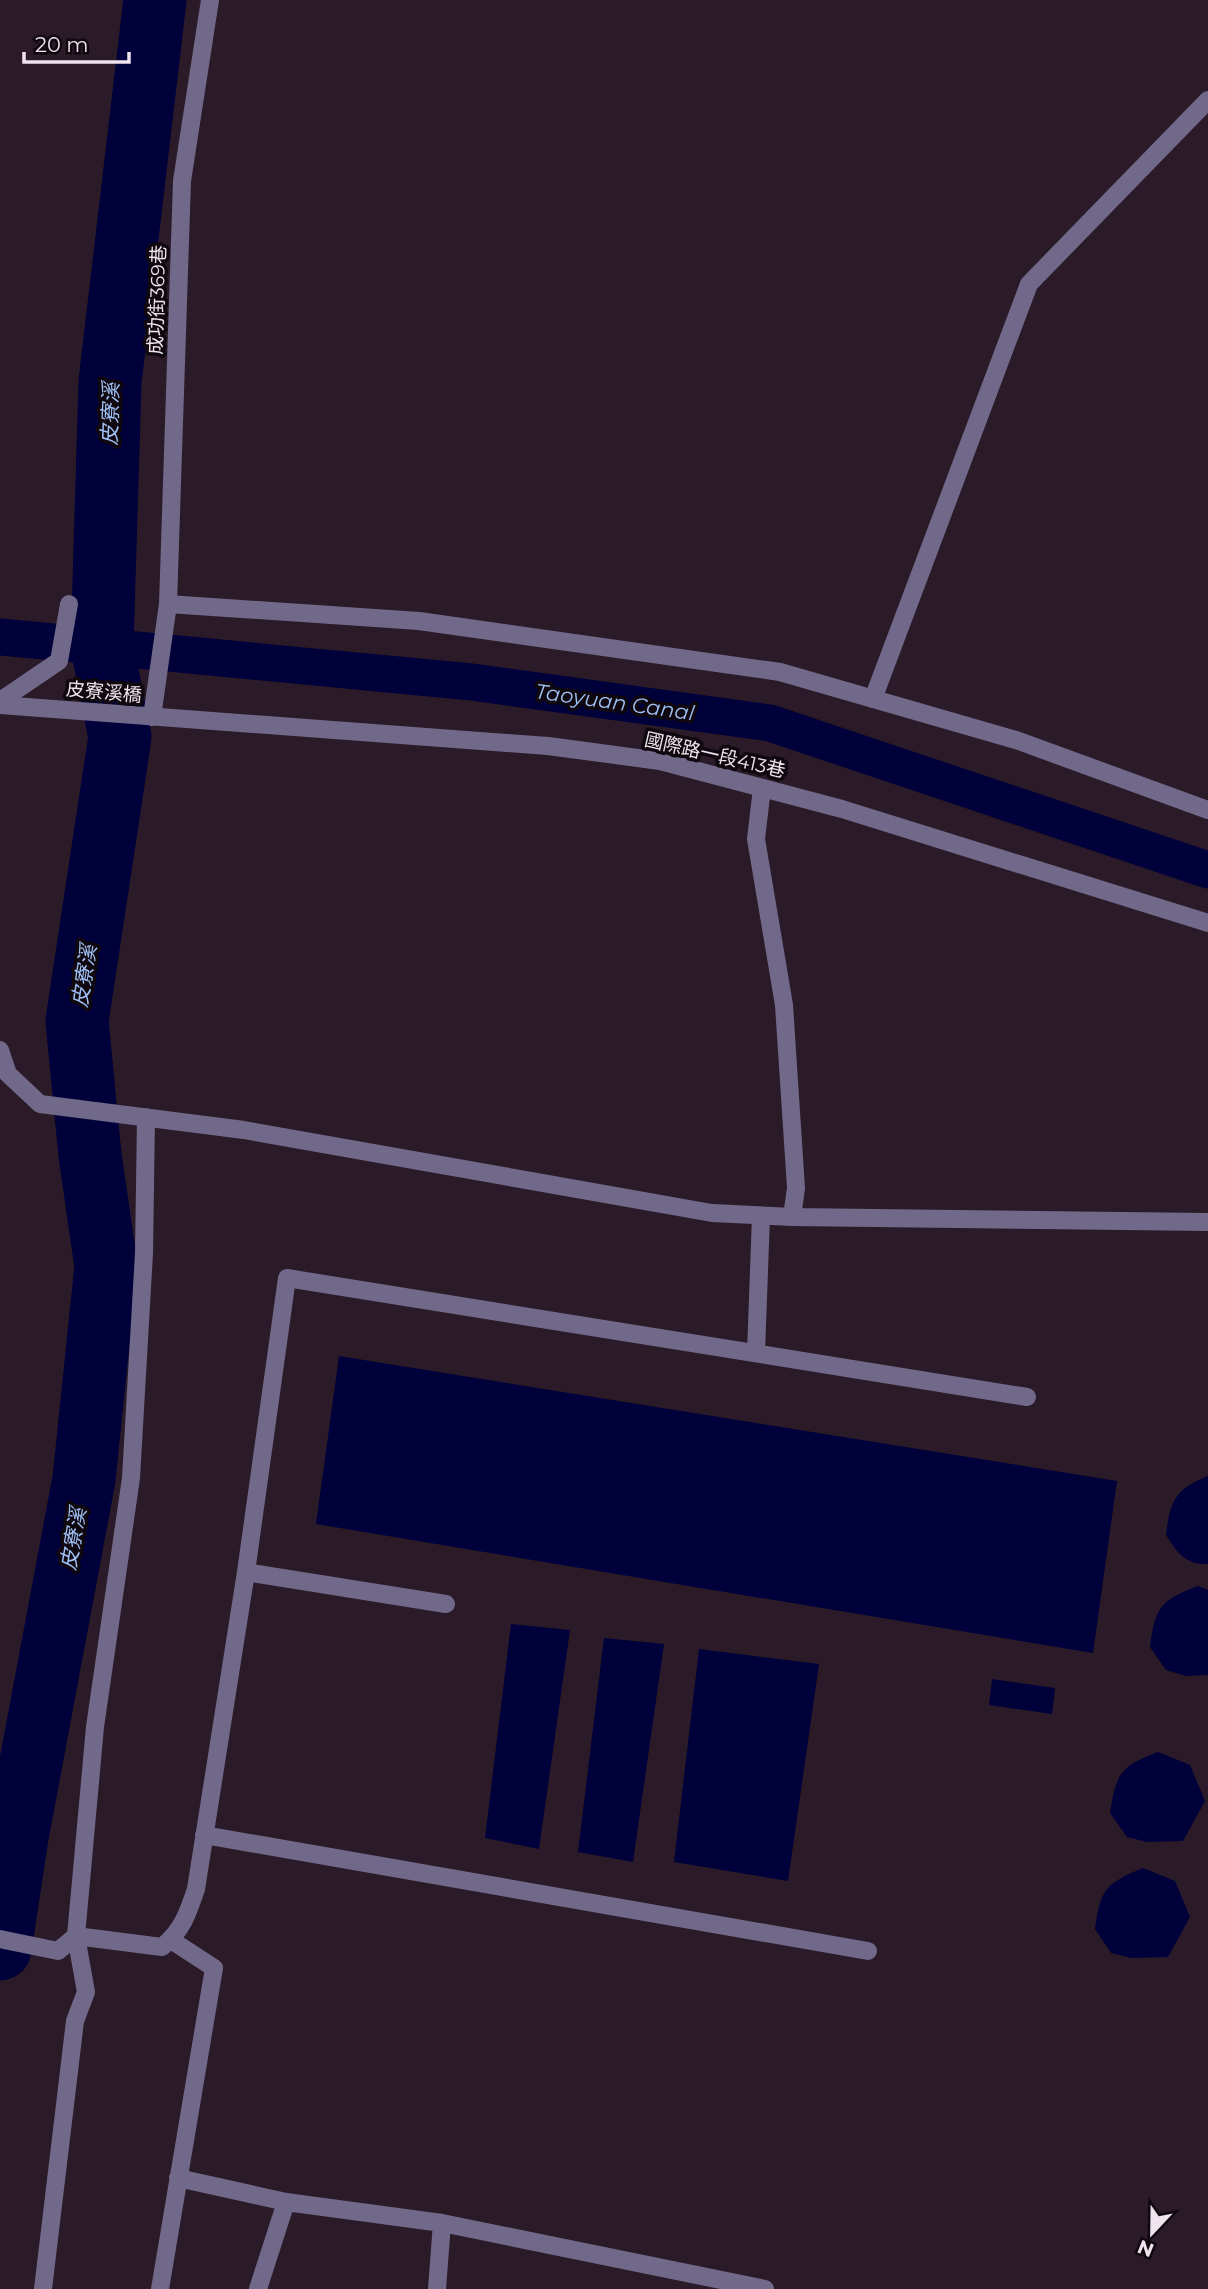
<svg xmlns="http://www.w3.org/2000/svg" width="1208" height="2289" font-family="Montserrat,'Noto Sans TC',sans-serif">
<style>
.water{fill:#00003a}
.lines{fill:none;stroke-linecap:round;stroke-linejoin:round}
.canal{stroke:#00003a;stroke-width:37}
.river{stroke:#00003a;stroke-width:63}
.minor{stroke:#716989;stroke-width:18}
.labels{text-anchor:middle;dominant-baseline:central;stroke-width:7;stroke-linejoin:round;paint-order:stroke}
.street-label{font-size:19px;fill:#efe4ed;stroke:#0f080e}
.water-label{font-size:21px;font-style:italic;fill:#9fbff5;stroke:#0f080e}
</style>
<rect width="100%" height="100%" fill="#2b1b29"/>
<path class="water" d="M339,1356L1117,1481L1093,1653L316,1524Z
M1208,1476V1564C1185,1565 1177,1552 1166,1535C1170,1501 1175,1489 1208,1476Z
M1198,1586L1208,1590V1675L1186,1676L1166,1670L1150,1647C1155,1607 1161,1600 1198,1586Z
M511,1624L570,1630L539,1849L485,1838Z
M604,1638L664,1644L633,1862L578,1852Z
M699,1649L819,1664L788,1881L674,1862Z
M992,1679L1055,1688L1052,1714L989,1705Z
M1158,1752L1190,1765L1205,1801L1183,1841L1147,1842L1127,1837L1110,1813C1116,1773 1121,1766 1158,1752Z
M1143,1868L1175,1881L1190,1917L1168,1957L1131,1958L1111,1953L1095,1929C1100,1890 1106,1883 1143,1868Z"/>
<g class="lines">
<path class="canal" d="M0,637L472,682L770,723L1208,870"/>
<path class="river" d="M0,1949L17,1837L84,1479L106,1266L90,1155L77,1021L120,737L102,647L110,382L155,0"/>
<path class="minor" d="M168,604L419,621L780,672L1016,740L1208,810
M873,699L1029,284L1208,100
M0,701L59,661L69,604
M0,705L548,746L660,761L842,809L1208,923
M152,717L168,604L182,181L210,0
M762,788L756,839L784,1005L796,1188L792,1217
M0,1050L8,1074L40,1104L244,1130L712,1213L792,1217L1208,1222
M756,1353L761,1216
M246,1572L446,1604
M204,1835L868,1951
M0,1939L58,1951L76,1936L95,1727L131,1478L144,1253L146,1117
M178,2178L286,2202
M43,2289L75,2021L86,1992L76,1936L162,1947C182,1931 188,1913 196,1889L246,1572L287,1278L1027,1397
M160,2289L214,1968L171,1940
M258,2289L286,2202L442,2223
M437,2289L442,2223L765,2289"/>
</g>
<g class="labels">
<g class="street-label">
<text transform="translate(157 300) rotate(-88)">成功街369巷</text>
<text transform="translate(104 692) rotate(5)">皮寮溪橋</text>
<text transform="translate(715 755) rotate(13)">國際路一段413巷</text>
</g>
<g class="water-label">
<text transform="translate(110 414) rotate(-88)">皮寮溪</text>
<text transform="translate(615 702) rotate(8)">Taoyuan Canal</text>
<text transform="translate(84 976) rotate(-81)">皮寮溪</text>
<text transform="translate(73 1539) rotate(-80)">皮寮溪</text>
</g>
</g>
<g transform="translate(1152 2233) rotate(202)" stroke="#0f080e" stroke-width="5" paint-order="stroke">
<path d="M0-5L12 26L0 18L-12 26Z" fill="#efe4ed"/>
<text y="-10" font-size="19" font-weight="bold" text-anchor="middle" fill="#efe4ed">N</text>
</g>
<path d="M24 52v10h105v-10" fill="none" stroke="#efe4ed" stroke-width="3.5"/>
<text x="35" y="52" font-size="21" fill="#efe4ed" stroke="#0f080e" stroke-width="5" paint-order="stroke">20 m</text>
</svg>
